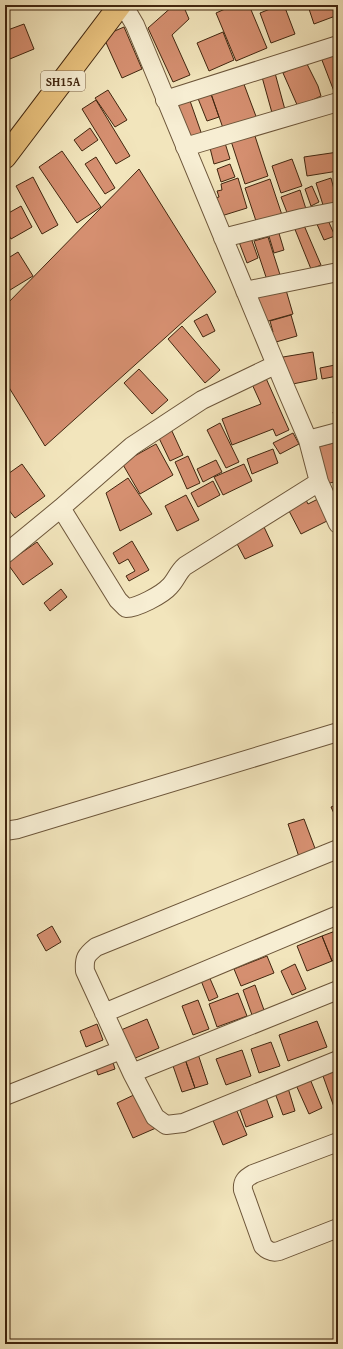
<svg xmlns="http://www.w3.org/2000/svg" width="343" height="1349" font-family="'Gentium Book Plus',serif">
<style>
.building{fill:#d58f70;stroke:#41260f}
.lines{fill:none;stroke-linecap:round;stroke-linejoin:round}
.street-casing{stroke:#6d563a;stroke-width:20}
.primary-casing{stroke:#41260f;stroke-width:24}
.street{stroke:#f7eed3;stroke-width:18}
.primary{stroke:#e9c27e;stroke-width:22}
.labels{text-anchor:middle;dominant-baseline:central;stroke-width:3;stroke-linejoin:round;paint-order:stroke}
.shield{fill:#f7eed3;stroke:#78624a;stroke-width:1}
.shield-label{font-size:12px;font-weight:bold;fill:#41260f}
</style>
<rect width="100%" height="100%" fill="#f2e5bc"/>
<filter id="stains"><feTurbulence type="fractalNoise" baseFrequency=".005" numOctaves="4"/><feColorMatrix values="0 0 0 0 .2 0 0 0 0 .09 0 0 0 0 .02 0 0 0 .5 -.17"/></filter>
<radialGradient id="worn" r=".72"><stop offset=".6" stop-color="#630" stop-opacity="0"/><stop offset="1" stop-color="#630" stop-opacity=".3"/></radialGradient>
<path class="building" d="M174,5H183L189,19L172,35L190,75L173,82L148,28Z
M234,5H249L267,48L236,61L216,13Z
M280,5H284L295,34L271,43L260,13Z
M320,5H335L338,15L314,24L309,9Z
M24,24L34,49L5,61V31Z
M124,27L142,69L122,78L103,36Z
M223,32L234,60L209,71L197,43Z
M335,49L338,55V93L335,94L320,55Z
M306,62L318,86L321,96L298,107L283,73Z
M275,73L287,117L274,120L262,77Z
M242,79L257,119L224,131L210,91Z
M108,90L127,120L115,127L95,98Z
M210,91L219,117L207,121L197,96Z
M189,98L202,135L184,141L171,105Z
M96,100L130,156L116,164L82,109Z
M90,128L98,140L82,151L74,140Z
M253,130L268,176L245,184L230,138Z
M225,143L230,159L214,164L210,148Z
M62,151L101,207L77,223L39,167Z
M338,152V171L307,176L304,157Z
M96,157L115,188L105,194L85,164Z
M292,159L302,186L281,193L272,166Z
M230,164L235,177L221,182L217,169Z
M139,169L216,292L45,446L5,381V306Z
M33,177L58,225L42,234L16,186Z
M238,178L247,208L218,217L212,199L219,197L217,191L222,190L221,184Z
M331,178L338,204L324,208L316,183Z
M270,179L282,215L257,224L245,188Z
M312,186L319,202L311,206L305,189Z
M300,190L306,209L288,215L281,197Z
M21,206L32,227L11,239L5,228V215Z
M327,218L335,236L324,240L316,222Z
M303,223L321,265L311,269L294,227Z
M278,230L284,250L274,253L268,233Z
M268,237L282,281L269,286L254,241Z
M251,238L258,258L247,263L239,242Z
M18,252L33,276L10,290L5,282V260Z
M286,290L293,314L261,323L250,297Z
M207,314L215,331L203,337L194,321Z
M291,315L297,336L276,342L275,339L269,341L267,333L273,332L270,321Z
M182,326L220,370L205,383L168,339Z
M313,352L317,379L288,385L283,357Z
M335,365L337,376L322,379L320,368Z
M139,369L168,400L152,414L124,383Z
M265,376L289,430L276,436L273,429L232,445L222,419L261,404L251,382Z
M338,410V427H337L333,412Z
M220,423L239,462L226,468L207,430Z
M171,429L183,455L170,461L158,436Z
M293,433L299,444L280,454L273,443Z
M337,442L338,481L322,485L313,448Z
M156,444L173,475L140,494L122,463Z
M273,449L278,463L252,474L247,459Z
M188,456L200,483L187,489L175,462Z
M216,460L222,472L203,482L197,469Z
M22,464L45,496L15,518L5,505V476Z
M244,464L252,481L223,495L214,477Z
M128,478L152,514L120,531L106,493Z
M213,481L220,495L198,507L191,493Z
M186,495L199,520L177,531L165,506Z
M318,499L329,520L301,534L288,509L306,500L308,504Z
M5,524L10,531L5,534Z
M264,527L273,546L245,559L235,540Z
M132,541L149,570L129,581L126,576L135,571L128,559L119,564L113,553Z
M37,542L53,564L23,585L7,563Z
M61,589L67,597L50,611L44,603Z
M338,804V822L331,807Z
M304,819L316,851L299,857L288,824Z
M52,926L61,942L46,951L37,935Z
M338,930V958L332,961L322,936Z
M322,936L332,961L307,971L297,946Z
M267,956L274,973L241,986L234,969Z
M295,964L306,989L292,995L281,971Z
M208,974L218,997L209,1001L200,978Z
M255,985L264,1010L252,1015L243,990Z
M238,993L247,1016L217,1027L209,1004Z
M198,1000L209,1029L193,1035L182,1006Z
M147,1019L159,1048L133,1059L121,1030Z
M317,1021L327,1047L288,1061L279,1035Z
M97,1024L103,1040L86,1047L80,1031Z
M271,1042L280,1066L259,1073L251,1049Z
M242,1050L251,1076L226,1085L216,1059Z
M198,1054L208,1084L195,1088L185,1059Z
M111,1056L115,1069L98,1075L94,1062Z
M185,1059L195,1088L182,1092L172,1063Z
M338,1070V1105L334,1107L323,1076Z
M310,1079L322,1108L309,1114L296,1085Z
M288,1088L295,1111L283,1115L275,1093Z
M140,1092L156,1128L133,1138L117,1103Z
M265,1095L273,1117L246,1127L238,1104Z
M236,1109L247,1135L223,1145L212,1118Z"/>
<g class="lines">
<g class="street-casing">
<path id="street" d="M122,5L128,13L135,25L286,389L308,440L319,482L338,524
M165,100L338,45
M185,147L338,102
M223,238L302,218L338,211
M245,291L338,272
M308,440L338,432
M61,508L118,600L126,608C137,608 162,595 170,586C176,580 178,572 185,566L319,482
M5,554L61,508L132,446L202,400L275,365
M5,831L18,829L338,732
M338,849L96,947C86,955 84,958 85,971L132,1073L155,1117L166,1125L183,1123L338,1060
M104,1013L338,915
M132,1073L338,990
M5,1096L121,1050
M338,1142L253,1174C246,1178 242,1181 243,1190L263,1246C268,1251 272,1253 279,1251L338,1228"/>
</g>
<g class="primary-casing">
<path id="primary" d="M5,157L120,5"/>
</g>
<use href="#street" class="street"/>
<use href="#primary" class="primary"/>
</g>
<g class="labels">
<rect class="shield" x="41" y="71" width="44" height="20" rx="3"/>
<g class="shield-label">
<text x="63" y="81">SH15A</text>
</g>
</g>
<rect width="343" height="1349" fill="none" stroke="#f2e5bc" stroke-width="20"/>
<rect x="6" y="6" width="331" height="1337" fill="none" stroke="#41260f" stroke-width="2"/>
<rect x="10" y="10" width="323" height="1329" fill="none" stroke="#41260f"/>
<rect width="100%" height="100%" filter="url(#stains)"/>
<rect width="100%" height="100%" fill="url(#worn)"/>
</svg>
